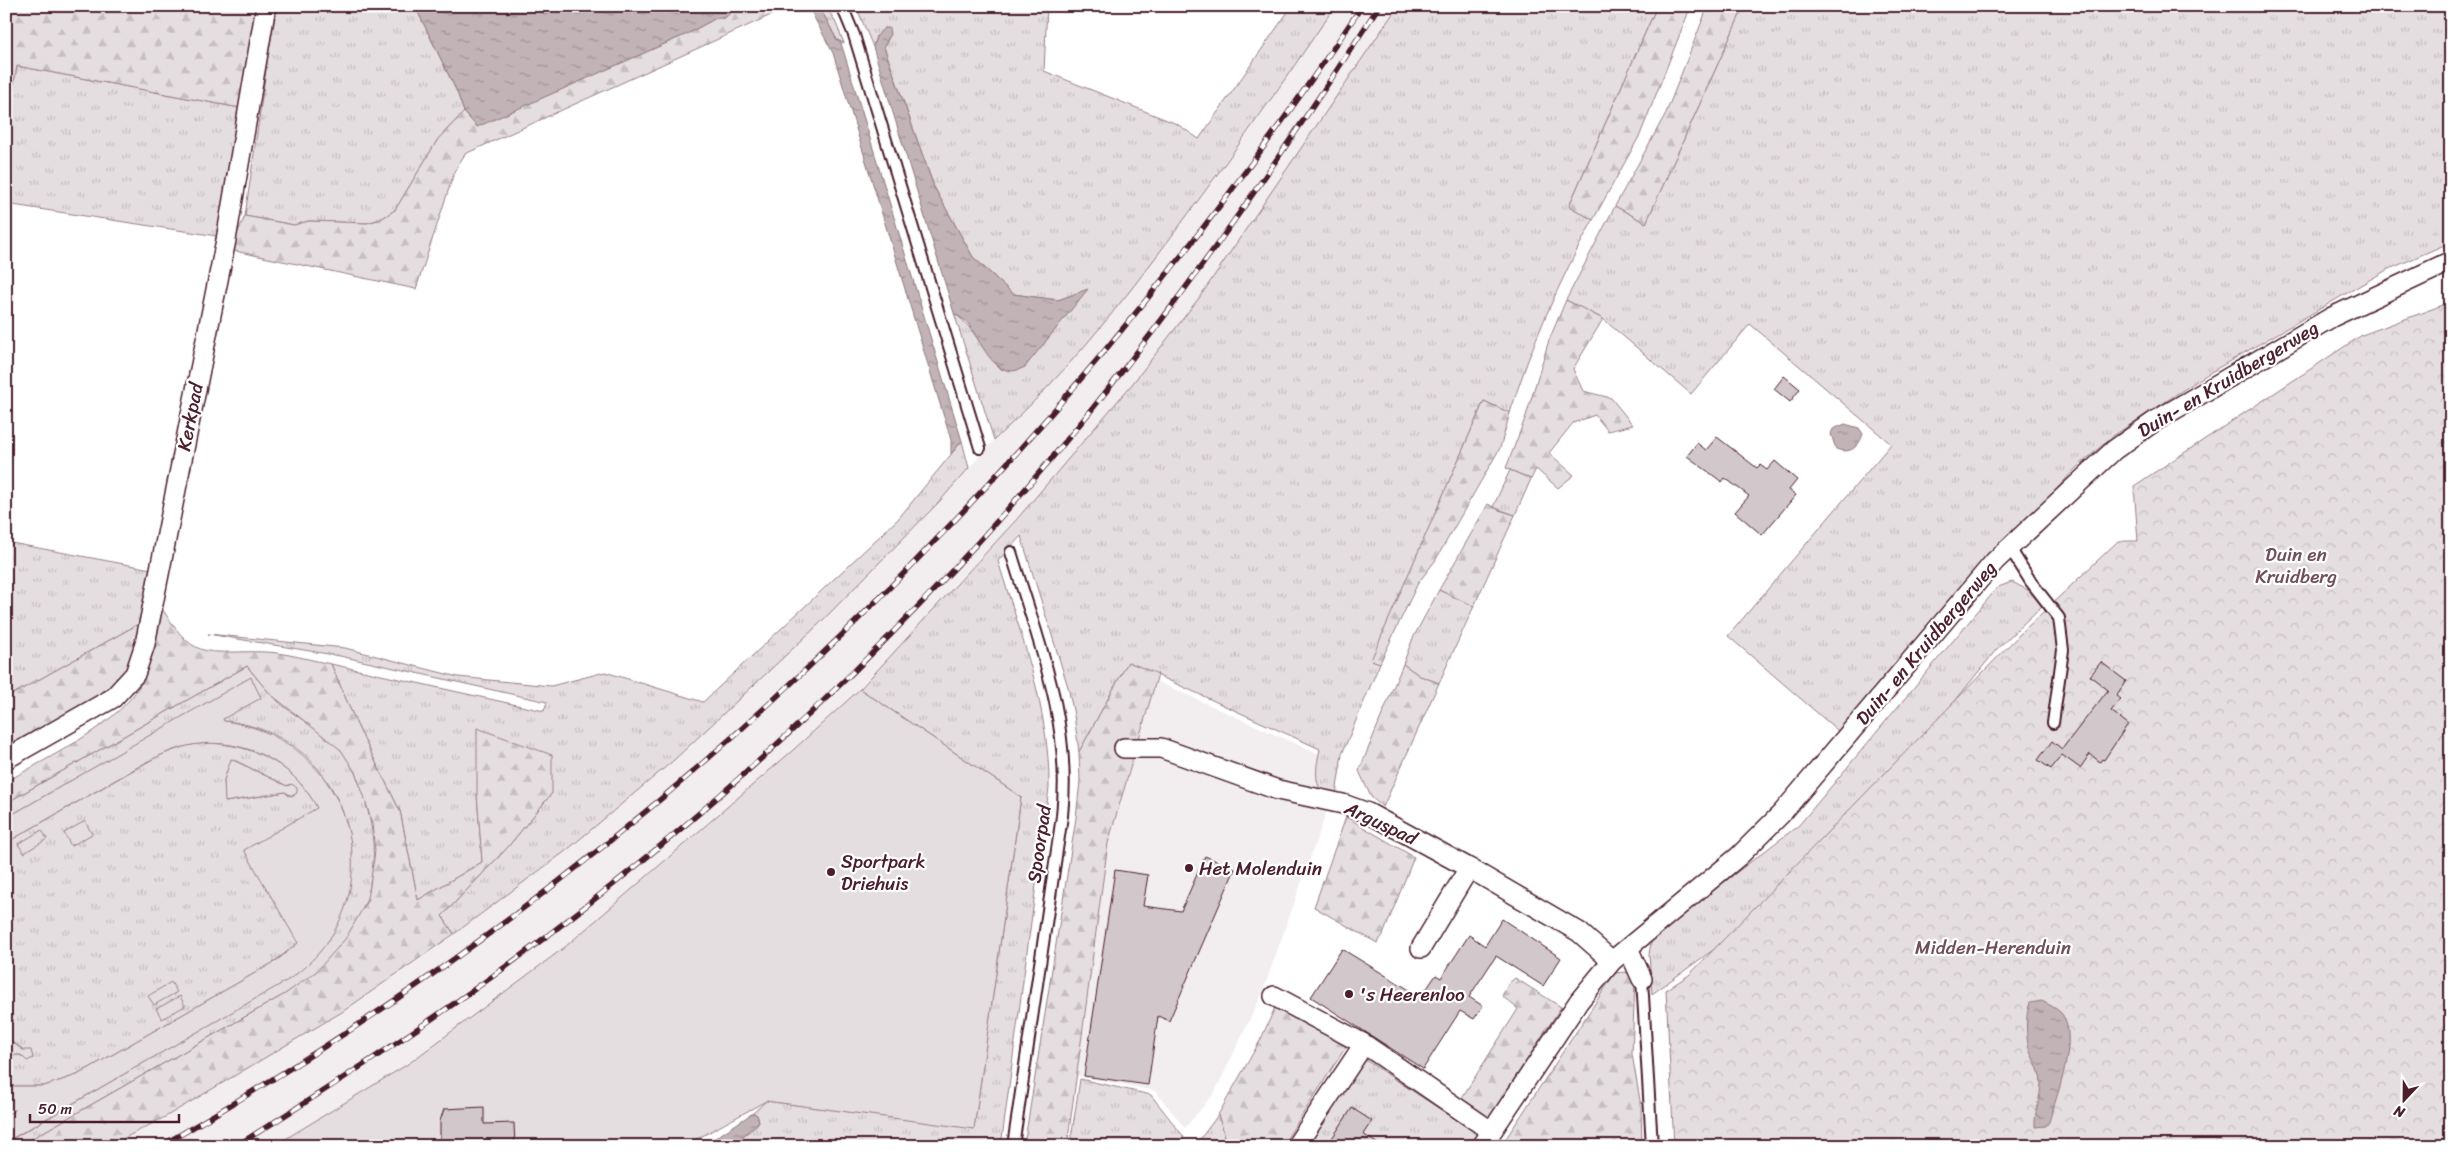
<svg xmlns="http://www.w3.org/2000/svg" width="2457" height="1152" font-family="Sriracha,sans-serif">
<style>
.built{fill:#f2eeef}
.grass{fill:url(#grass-tufts);stroke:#987e86;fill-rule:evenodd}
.forest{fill:url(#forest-firs);stroke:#987e86}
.park{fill:url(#park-crowns);stroke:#987e86}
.garden{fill:#e5dee0;stroke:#987e86}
.water{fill:url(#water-ripples);stroke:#91787e}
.building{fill:#d2c7cb;stroke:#4a1f2b}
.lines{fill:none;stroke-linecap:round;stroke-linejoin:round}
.lane-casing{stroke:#4a1f2b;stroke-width:14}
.street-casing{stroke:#4a1f2b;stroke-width:22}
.lane{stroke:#fff;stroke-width:10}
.street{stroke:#fff;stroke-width:19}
.rail-casing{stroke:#4a1f2b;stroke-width:5.5}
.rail{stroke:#fff;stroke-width:4;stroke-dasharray:11;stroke-linecap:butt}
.poi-dot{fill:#4a1f2b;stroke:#fff;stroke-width:2}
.labels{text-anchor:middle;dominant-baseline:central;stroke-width:4.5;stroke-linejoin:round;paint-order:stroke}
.street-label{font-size:19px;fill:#4a1f2b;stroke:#fff}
.park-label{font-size:19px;fill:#714f58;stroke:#fff}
.poi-label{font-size:19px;fill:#4a1f2b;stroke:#fff;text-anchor:start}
</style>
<defs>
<pattern id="grass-tufts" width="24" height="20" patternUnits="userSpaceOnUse" patternTransform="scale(1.25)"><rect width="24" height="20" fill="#e5dee0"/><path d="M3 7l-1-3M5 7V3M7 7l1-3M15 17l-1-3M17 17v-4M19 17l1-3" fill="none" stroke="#c6bec0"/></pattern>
<pattern id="forest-firs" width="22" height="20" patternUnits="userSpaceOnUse" patternTransform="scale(1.25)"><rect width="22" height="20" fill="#e5dee0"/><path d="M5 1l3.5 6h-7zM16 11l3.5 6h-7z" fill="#c6bec0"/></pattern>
<pattern id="park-crowns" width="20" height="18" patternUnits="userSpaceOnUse" patternTransform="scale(1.25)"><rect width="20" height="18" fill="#e5dee0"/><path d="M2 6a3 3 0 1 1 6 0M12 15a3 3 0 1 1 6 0" fill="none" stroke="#c6bec0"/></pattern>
<pattern id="water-ripples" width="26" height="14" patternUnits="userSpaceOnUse" patternTransform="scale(1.25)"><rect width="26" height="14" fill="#c1b3b6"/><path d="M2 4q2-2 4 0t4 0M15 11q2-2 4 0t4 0" fill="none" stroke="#9f9194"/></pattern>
</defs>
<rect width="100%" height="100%" fill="#fff"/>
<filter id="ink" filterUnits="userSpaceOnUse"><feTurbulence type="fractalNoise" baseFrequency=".02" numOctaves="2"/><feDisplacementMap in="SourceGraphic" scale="10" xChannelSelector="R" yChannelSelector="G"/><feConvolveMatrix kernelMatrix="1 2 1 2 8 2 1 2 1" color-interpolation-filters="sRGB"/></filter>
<g filter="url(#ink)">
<path class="built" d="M1335,6H1430L1298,236L1029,505L860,689L792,751L565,947L408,1064L274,1146H109L165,1117L342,1012L454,934L567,850L674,760L938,503L994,440L1016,420L1078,354L1143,274L1206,191L1258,119Z
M1127,668L1343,765L1262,994L1215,1092L1185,1128L1155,1091L1042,1069Z"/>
<path class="grass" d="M277,6H415L457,92L464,112L438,139L395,210L381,219L367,223L309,221L294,225L245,216L268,56Z
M819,6L827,8L835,21L844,43L837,40Z
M856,6H1047L1044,71L1177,124L1199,139L1292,6H1335C1281,86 1226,164 1168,241C1115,312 1059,381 994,440L954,313C975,328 983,352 1002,370L1086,290L1058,300L1013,294L973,257L934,187L884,47L890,35L876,36L873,47Z
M1398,6H1657L1569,206L1593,220C1559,282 1531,345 1510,413L1484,401L1372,659L1380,663L1342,754L1335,802C1312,790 1315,772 1320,749L1128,662L1079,752L1074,715L1068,687L1021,536L998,561C1021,636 1050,709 1049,788L1001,1146H736C740,1133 754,1132 759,1121L757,1115L753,1113L766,1101L974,1128L1021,797L860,689L1017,519L1133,383L1199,298Z
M1744,6H2451V242L2385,271L2206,375L2113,436L2074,470L1979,574L1844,736L1728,636L1891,444L1750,324L1691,394L1603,319L1566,300L1615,206L1646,223Z
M17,66L240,108L217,236L6,204V125Z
M962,441L969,468L938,503L818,625L674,760L567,850L454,934L442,916L507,848L552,793L477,794L482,862L418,900L400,811L357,725L331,664L544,711L547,702L340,656L208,634L345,648L458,677L551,686L605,672L703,702L898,519Z
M1510,470L1531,479L1515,515L1493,507Z
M6,542L151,569L142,622L6,698Z
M2012,582L2038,595L2045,603L1996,650L1887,786L1779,894L1713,950L1652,994L1649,954L1652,937L1799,825L1998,587Z
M1439,590L1474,606L1439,683L1420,676L1403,664L1413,638Z
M247,666C259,681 271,696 286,708C304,722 325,732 340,749C354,765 362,788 367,807C384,870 367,930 316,972C307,980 296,986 285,994L19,1146H6V1130L12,1139L293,976C397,899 355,733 224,721L223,719L251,678L6,818V803Z
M203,743C254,743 297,766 320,813L298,943L271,964L77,1075L44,1086H6V1055H21L22,1057L24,1050L6,1038V843L158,756L185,746ZM232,759L287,786L290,784L294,796L288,795L285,792L226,802L224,780Z
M1361,1057L1478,1134L1471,1146H1303Z
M1080,1079L1151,1095L1184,1137L1177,1146H1070Z
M1218,1115L1224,1132L1223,1146H1195Z"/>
<path class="forest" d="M6,6H257L240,108L17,66L6,125Z
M737,6H791L465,154L455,170L416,289L230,250L245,216L294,225L309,221L367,223L381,219L395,210L438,139L464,112L477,126L687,34L716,18H725Z
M1657,6H1691L1640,135L1593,220L1569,206Z
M1708,6H1744L1646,223L1615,206L1666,113Z
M1566,300L1603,319L1573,369L1583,391L1611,398L1633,425L1608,431L1595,415L1573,423L1549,453L1574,475L1558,488L1536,469L1531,479L1506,468L1526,416L1549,340Z
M1484,401L1510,413L1500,448L1435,561L1418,583L1380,663L1371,660Z
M1488,504L1499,510L1515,515L1474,606L1439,590Z
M160,605C196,664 204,650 266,652C287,653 310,660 331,664L357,725L400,811L418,900L482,862L477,794V728L552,755V793L507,848L442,916L454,934L342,1012L165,1117L109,1146H19L285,994L317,971L346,938L368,899L375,851L372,824L364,796L355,772L341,750L269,693L247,666L6,803V782C46,758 125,722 143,679C152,656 155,629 160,605Z
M142,622C138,639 135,658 124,673C106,697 35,730 6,746V698Z
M1128,662L1158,674L1108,843L1067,1146H1024L1076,818L1080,781L1079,752Z
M1403,664L1420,676L1439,683L1383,807L1371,797L1359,771Z
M1346,817L1414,857L1383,935L1377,943L1314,907Z
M1626,972L1635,981L1632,1054L1641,1106L1642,1146H1501L1615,973Z
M1515,978L1561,1007L1489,1118L1461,1099L1518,1009L1502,996L1509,983Z
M1277,1003L1346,1047L1282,1146H1223L1224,1132L1218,1115L1261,1039Z"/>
<path class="park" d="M2451,302V1146H1674L1666,990L1689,975L2021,633L2118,541H2138L2134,486L2362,335Z"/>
<path class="garden" d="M251,677L261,698L223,719L224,721C356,738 401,904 288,980L11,1139L6,1130V1115L15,1110L6,1109V1086H44L77,1075L276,961L298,943L244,850L317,808C293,760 236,733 183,747C157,754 135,769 112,782C77,802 41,823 6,843V818Z
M860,689L1021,797L974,1129L766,1101L684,1146H274L408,1064L565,947L792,751Z
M231,759L287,786L292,784L297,788V793L292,796L285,792L225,802L224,780Z
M85,821L92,834L71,846L64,833Z
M42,830L47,839L24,853L18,844Z
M171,982L177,992L154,1005L148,996Z
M180,996L185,1006L162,1019L156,1009Z
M6,1038L23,1050H31L33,1058L27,1061L21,1055H6Z"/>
<path class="water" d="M415,6H737L725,18H716L687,34L477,127L464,112L457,92Z
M808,6H819L837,40L841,43L962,441L951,454V440L833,53Z
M884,28H889L890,35L884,47L934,187L973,257L1013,294L1058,300L1088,289L1025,367C996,383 983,345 969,325C966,320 959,317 954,313L873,47L876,37Z
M1845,424L1859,428L1863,434C1859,446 1851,455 1836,449L1831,434L1833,429Z
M2042,1001C2049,1005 2057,1008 2062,1014C2079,1040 2057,1094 2049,1122L2046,1126L2035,1127C2034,1112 2041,1098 2041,1082C2040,1069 2033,1060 2029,1049C2026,1037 2025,1015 2030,1003Z
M753,1113L757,1115L759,1121L738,1141L736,1146H703Z"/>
<path class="building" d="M1784,376L1800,389L1790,402L1774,389Z
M1717,437L1757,468L1760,465L1767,470L1775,461L1797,480L1789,490L1796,495L1762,535L1735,512L1749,496L1725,478L1722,482L1687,456L1697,443L1706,450Z
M2101,662L2126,681L2116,696L2121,699L2111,711L2128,724L2104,760L2102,759L2100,762L2090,754L2080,768L2062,755L2051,769L2038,760L2052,741L2062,749L2108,690L2090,676Z
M1205,856L1235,869L1169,1021L1158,1016L1148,1085L1084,1076L1115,870L1148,875L1143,906L1181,911Z
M1502,919L1561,958L1543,986L1496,956L1469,997L1483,1006L1474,1019L1460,1011L1423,1069L1311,997L1342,949L1421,997L1436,975L1441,978L1469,935L1485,946Z
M484,1107V1124L514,1123L515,1146H440V1121L444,1109Z
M1352,1108L1372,1121L1363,1134L1381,1146H1327Z"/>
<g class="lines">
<g class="lane-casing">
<path id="lane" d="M842,6L854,35L980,448
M1011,552C1038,641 1072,721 1062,816L1013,1146
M2013,553L2031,582L2059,618L2063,650L2053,723
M1642,979L1652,1146"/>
</g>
<g class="street-casing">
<path id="street" d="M1124,748H1161L1278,790L1343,804L1368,813L1469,868L1579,932L1612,961
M6,759L113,698L135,674L145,644L226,240L266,6
M1421,948L1469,868
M1628,948L1642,979
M1274,996L1364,1044L1491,1131
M1296,1146L1364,1044
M1482,1146L1579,1001L1612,961L1739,856L1782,813L1995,561L2114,450L2155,421L2332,317L2451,261"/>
</g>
<use href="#lane" class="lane"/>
<use href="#street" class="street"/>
<g class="rail-casing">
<path id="rail" d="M161,1146C268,1084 372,1019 472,946C824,693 1121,366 1362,6
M236,1146C331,1087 425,1026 515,960C727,803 923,618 1089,413C1194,283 1288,146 1379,6"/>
</g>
<use href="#rail" class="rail"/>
</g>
</g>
<g class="poi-dot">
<circle cx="1189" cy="868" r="5"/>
<circle cx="831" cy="872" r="5"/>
<circle cx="1349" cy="994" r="5"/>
</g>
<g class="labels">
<g class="street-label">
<text transform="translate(2228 379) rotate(-31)">Duin- en Kruidbergerweg</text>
<text transform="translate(190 417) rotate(-79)">Kerkpad</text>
<text transform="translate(1926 643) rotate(-50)">Duin- en Kruidbergerweg</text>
<text transform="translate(1381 823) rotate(25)">Arguspad</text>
<text transform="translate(1039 844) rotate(-82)">Spoorpad</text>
</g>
<g class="park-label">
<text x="2296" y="554">Duin en<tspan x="2296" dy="22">Kruidberg</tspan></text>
<text x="1993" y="947">Midden-Herenduin</text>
</g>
<g class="poi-label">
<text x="841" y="861">Sportpark<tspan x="841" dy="22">Driehuis</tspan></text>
<text x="1199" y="868">Het Molenduin</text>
<text x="1359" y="994">'s Heerenloo</text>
</g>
</g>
<rect width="2457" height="1152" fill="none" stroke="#fff" stroke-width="25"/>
<rect x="12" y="12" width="2432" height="1127" fill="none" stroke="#4a1f2b" stroke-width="2" filter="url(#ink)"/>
<g transform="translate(2404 1100) rotate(202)" stroke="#ffffff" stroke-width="4" paint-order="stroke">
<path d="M0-4L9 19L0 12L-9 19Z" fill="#4a1f2b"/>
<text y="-8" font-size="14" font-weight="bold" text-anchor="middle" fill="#4a1f2b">N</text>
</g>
<path d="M30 1114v8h149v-8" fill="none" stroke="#4a1f2b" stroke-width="2.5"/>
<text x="38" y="1114" font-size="15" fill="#4a1f2b" stroke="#ffffff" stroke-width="4" paint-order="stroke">50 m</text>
</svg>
